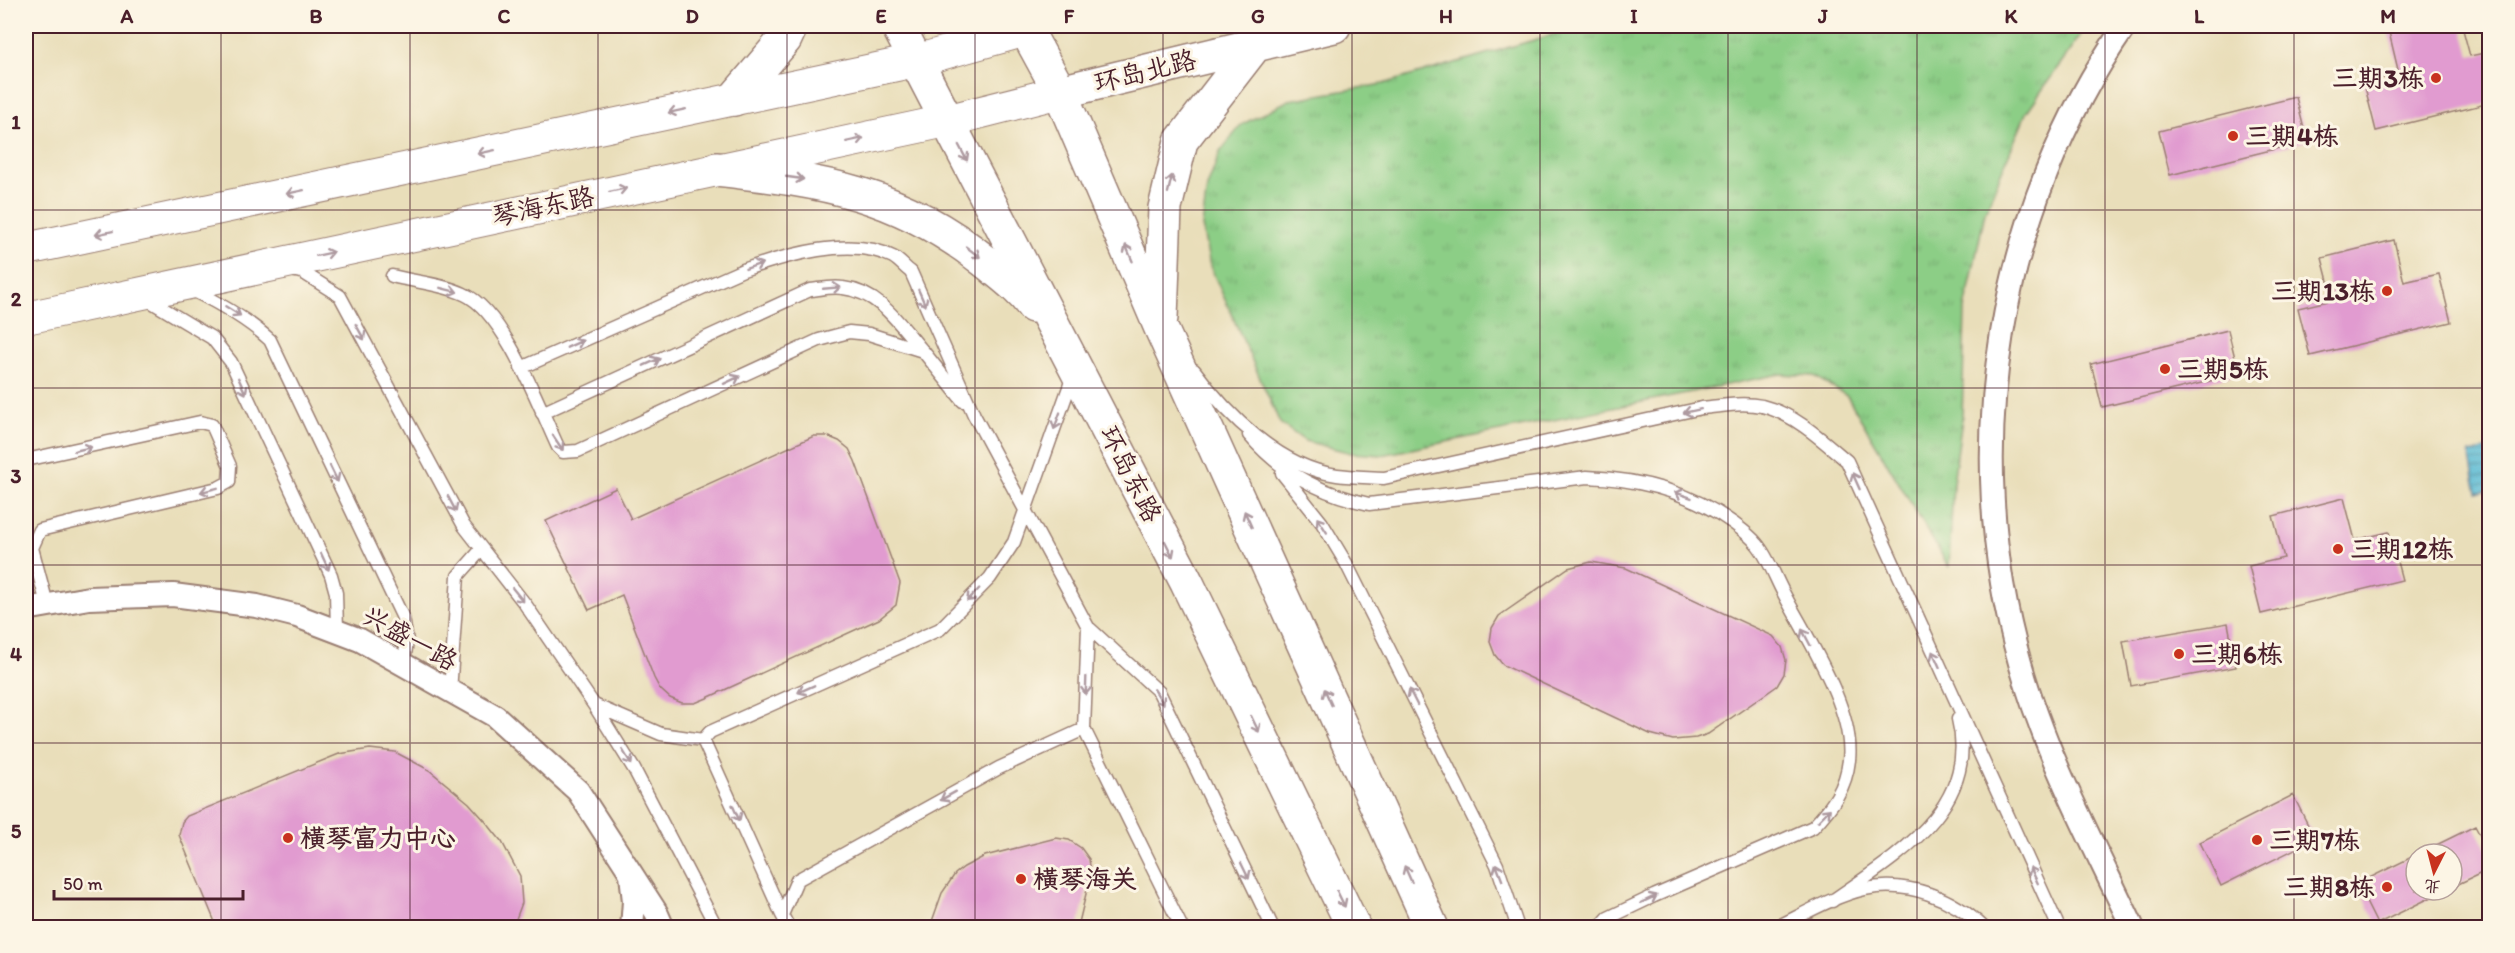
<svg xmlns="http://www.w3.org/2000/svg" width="2515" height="953" font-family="Itim,'LXGW WenKai TC',sans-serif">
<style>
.grass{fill:url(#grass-tufts);stroke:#6b7658;stroke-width:1.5}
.water{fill:url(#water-rules);stroke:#506c80;stroke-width:1.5}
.building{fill:#e19bd0}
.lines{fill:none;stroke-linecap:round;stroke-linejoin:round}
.lane-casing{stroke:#9a7e72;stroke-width:15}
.street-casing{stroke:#9a7e72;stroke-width:26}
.secondary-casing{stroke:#9a7e72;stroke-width:34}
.primary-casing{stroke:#9a7e72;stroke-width:36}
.lane{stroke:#fff;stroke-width:12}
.street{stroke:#fff;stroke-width:22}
.secondary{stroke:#fff;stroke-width:32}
.primary{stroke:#fff;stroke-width:33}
.oneway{stroke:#ae9aa0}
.grid{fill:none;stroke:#4a1f2b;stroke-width:1.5;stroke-opacity:0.55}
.poi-dot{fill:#c8321e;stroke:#fcf5e5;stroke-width:2}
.labels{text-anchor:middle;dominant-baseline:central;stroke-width:6;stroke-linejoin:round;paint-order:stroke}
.street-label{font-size:26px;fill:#4a1f2b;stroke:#fcf5e5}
.poi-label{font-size:26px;font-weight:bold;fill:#4a1f2b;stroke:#fcf5e5;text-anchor:start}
.neatline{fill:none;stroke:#4a1f2b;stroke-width:2}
.grid-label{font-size:20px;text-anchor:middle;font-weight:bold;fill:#4a1f2b}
</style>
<defs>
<pattern id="grass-tufts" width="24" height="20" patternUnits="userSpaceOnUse" patternTransform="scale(1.5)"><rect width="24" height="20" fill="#8cce86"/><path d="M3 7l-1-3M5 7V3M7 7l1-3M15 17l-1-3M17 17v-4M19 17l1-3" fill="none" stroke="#7ab074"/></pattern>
<pattern id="water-rules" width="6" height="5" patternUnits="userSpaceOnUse" patternTransform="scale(1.5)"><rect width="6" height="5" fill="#55b9d4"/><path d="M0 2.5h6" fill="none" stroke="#4896ac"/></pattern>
</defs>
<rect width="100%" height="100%" fill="#fcf5e5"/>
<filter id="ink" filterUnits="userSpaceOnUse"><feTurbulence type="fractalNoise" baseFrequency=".0167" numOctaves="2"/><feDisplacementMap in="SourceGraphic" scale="12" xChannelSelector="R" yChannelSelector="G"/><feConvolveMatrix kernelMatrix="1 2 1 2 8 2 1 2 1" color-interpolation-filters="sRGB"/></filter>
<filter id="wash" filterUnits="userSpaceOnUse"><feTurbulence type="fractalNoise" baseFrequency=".008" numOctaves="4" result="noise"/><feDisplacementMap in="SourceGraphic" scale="24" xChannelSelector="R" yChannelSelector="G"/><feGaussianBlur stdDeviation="1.35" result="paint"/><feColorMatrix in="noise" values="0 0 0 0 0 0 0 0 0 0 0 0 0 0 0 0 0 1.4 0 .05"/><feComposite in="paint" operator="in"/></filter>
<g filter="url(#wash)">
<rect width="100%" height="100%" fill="#e9deba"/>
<path class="grass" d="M1582,26H2087L2026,113L1985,212L1965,309L1962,419L1953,483L1949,567L1847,396L1814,376L1780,374L1382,455L1351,453L1305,441L1280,423L1210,266L1202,226L1207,187L1220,152L1241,125L1289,100L1383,84Z"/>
<path class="water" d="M2489,449V490L2477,493L2469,453Z"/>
<g id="blocks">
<path class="building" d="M2414,26H2462L2470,56L2490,52V103L2376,131L2364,83L2399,74L2389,32Z
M2296,97L2307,141L2170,175L2159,131Z
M2394,240L2404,282L2439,274L2451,322L2310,356L2298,308L2333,300L2322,258Z
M2228,330L2239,374L2102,407L2091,364Z
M814,436H827L839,441L849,449L855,461L900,583L896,605L879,619L707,698L695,703H682L670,698L660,689L654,678L622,595L589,610L546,521L616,488L631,519Z
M2344,498L2355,540L2389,532L2402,580L2261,614L2249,566L2284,558L2273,516Z
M1591,562L1626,568L1773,636L1782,647L1786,660L1784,674L1777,686L1708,734L1696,738L1673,740L1650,734L1503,665L1495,655L1490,642L1492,628L1499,616L1568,568Z
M2228,623L2236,667L2131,686L2123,641Z
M370,749L395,752L429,770L469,803L486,822L502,842L520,876L522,903L513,927H217L179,835L182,822L187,816L339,754Z
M2293,795L2315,839L2221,886L2200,842Z
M2475,826L2490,854V869L2452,887V854H2418Z
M1056,838L1069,840L1081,848L1089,859L1091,873L1078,927H930L942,893L955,874L964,867L985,856Z
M2416,855V890H2446L2377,924L2357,884Z"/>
</g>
</g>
<g filter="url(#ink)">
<use href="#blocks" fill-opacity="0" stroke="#9a7e72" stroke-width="1.5"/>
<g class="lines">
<g class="lane-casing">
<path id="lane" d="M291,270L302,272L340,296L464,526L525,604L594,705L634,769L717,928
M392,276C415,282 443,284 464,294C505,312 539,407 558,447L563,452L578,451L819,340L849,332L869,334L923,351L963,401
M190,289C219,303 246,318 270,340L403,618L407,641L404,662
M147,299L212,338L231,362L331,575L336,593L337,630
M521,368L743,270C784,256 852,235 893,257C900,261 905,268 911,272L974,415L1088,627L1159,692L1273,928
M1194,370C1227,415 1279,467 1337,475C1352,477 1368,477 1384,478L1702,408C1721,406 1742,402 1762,406C1795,414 1822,440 1847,461L2059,928
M542,413L810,290C820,289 833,286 843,288C879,292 899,323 921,349
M1249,435C1281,473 1321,494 1369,504L1587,477C1640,479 1689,491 1733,523C1741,529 1751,536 1757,544C1768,557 1775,577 1783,592C1806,637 1855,709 1849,760C1846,788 1832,807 1813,827L1654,896L1608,918L1599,928
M26,460L200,422L212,425L230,466L229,482L218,488L40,530L32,548L47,604
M1282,473L1322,523L1346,563L1497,865L1518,928
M450,692L458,576L481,550
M594,705L661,734L703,740
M1084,729L1182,928
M1832,901C1893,858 1981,809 1958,719
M782,915L703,740L710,732L940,629L990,578L1014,542L1073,376
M789,928L782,915L797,880L999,768L1084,729L1088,627
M1775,928C1804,914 1834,896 1865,889C1908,880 1953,898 1984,928"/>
</g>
<g class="street-casing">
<path id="street" d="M2125,26C1998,209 1959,449 2020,663C2046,756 2092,841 2133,928
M26,609L89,598L173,595L257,606L297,616L360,640L495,716L578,791L656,912L663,928
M631,875L634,901L632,928"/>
</g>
<g class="secondary-casing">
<path id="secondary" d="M26,249L915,61L1026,30
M26,318L946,121L1060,92"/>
</g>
<g class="primary-casing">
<path id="primary" d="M898,26L1187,583L1354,928
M1024,26L1060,92L1160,326L1432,928
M1060,92L1334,26
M734,99L785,39L791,26
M716,169C823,181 899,192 986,262C1003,276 1020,288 1033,306
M1161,318L1165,208L1181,141L1256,44"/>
</g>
<use href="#lane" class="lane"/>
<use href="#street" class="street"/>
<use href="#secondary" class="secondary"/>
<use href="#primary" class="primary"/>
</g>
<defs><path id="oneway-shaft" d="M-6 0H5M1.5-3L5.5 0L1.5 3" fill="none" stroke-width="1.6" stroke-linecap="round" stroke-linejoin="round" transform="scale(1.5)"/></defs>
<g class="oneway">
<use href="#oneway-shaft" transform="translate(677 111) rotate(168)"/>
<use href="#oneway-shaft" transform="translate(855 140) rotate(-12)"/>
<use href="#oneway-shaft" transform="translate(486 152) rotate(168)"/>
<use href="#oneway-shaft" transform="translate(963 153) rotate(62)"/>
<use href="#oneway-shaft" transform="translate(795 178) rotate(8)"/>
<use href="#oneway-shaft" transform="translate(1170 184) rotate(-77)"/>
<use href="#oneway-shaft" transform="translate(618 190) rotate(-12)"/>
<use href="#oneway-shaft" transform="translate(295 192) rotate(168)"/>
<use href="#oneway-shaft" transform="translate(104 233) rotate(168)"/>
<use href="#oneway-shaft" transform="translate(973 252) rotate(37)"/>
<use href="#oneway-shaft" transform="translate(1129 253) rotate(-113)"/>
<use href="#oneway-shaft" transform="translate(325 254) rotate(-12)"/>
<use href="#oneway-shaft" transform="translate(754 266) rotate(-19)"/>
<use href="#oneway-shaft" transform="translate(832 288) rotate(-5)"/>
<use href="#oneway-shaft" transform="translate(449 290) rotate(14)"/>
<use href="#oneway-shaft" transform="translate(922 298) rotate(66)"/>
<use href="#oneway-shaft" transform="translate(233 311) rotate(32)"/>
<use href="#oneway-shaft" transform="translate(360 332) rotate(61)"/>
<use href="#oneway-shaft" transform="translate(575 344) rotate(-24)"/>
<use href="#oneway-shaft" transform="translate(652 362) rotate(-24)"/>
<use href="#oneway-shaft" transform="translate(732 380) rotate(-25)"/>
<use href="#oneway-shaft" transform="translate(242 386) rotate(65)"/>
<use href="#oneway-shaft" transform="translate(1692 411) rotate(168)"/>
<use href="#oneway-shaft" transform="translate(1057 421) rotate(110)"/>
<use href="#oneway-shaft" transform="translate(558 443) rotate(56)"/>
<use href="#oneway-shaft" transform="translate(83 449) rotate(-13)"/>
<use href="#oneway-shaft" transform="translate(334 474) rotate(64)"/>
<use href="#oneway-shaft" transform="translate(1856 481) rotate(-114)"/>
<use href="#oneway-shaft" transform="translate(209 490) rotate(166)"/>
<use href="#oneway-shaft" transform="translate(1683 495) rotate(-161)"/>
<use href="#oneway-shaft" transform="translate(452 504) rotate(62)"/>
<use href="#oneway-shaft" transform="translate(1248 519) rotate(-114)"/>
<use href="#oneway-shaft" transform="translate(1322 525) rotate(-123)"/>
<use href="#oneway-shaft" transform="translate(1169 549) rotate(63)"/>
<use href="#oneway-shaft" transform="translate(325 562) rotate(65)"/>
<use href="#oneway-shaft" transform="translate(518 595) rotate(51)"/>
<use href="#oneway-shaft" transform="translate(973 595) rotate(134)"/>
<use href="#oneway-shaft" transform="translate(1806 637) rotate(-118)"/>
<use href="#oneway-shaft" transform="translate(1936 659) rotate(-114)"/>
<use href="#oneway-shaft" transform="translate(1086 686) rotate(92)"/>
<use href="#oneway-shaft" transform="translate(806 689) rotate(156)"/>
<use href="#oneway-shaft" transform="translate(1159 697) rotate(58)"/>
<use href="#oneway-shaft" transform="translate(1328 697) rotate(-114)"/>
<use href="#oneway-shaft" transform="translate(1413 697) rotate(-117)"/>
<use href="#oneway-shaft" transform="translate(1255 724) rotate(64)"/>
<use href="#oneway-shaft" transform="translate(627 757) rotate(58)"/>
<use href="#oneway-shaft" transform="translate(948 796) rotate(151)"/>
<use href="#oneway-shaft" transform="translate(736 813) rotate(66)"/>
<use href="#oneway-shaft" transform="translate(1824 815) rotate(-46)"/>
<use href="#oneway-shaft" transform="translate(1245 871) rotate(64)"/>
<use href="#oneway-shaft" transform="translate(1499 872) rotate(-111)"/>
<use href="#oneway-shaft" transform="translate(1408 874) rotate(-114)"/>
<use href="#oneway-shaft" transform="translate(2034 875) rotate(-115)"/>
<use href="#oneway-shaft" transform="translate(1341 899) rotate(64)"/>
<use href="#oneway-shaft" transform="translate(1649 899) rotate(-25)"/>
</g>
</g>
<path class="grid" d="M221,26V928M410,26V928M598,26V928M787,26V928M975,26V928M1163,26V928M1352,26V928M1540,26V928M1728,26V928M1917,26V928M2105,26V928M2294,26V928M26,210H2490M26,388H2490M26,565H2490M26,743H2490"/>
<g class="poi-dot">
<circle cx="2436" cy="78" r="6"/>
<circle cx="2233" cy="136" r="6"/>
<circle cx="2387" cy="291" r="6"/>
<circle cx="2165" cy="369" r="6"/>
<circle cx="2338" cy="549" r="6"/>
<circle cx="2179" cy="654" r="6"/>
<circle cx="288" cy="838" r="6"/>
<circle cx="2257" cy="840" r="6"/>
<circle cx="1021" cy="879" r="6"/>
<circle cx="2387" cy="887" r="6"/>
</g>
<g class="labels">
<g class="street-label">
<text transform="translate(1145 71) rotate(-14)">环岛北路</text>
<text transform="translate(543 206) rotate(-12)">琴海东路</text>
<text transform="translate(1131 474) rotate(63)">环岛东路</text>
<text transform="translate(410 638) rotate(29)">兴盛一路</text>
</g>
<g class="poi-label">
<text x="2424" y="78" text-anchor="end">三期3栋</text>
<text x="2245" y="136">三期4栋</text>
<text x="2375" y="291" text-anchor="end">三期13栋</text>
<text x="2177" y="369">三期5栋</text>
<text x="2350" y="549">三期12栋</text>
<text x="2191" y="654">三期6栋</text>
<text x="300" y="838">橫琴富力中心</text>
<text x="2269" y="840">三期7栋</text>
<text x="1033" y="879">横琴海关</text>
<text x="2375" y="887" text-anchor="end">三期8栋</text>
</g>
</g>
<rect width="2515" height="953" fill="none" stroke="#fcf5e5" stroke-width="66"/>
<g transform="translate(2434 872) rotate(186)"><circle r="28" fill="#fcf5e5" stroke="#b59f9b" stroke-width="1.5"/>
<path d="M0-4.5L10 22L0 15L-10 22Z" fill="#c8321e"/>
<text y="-9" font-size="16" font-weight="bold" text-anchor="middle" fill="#4a1f2b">北</text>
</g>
<path d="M54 890v9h189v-9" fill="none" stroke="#4a1f2b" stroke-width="3"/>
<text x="63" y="890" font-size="18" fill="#4a1f2b" stroke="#fcf5e5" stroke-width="4.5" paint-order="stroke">50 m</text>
<rect x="33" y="33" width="2449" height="887" class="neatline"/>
<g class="grid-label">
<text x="127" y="23">A</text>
<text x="316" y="23">B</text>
<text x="504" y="23">C</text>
<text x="692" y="23">D</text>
<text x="881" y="23">E</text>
<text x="1069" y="23">F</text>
<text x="1258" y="23">G</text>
<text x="1446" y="23">H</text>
<text x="1634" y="23">I</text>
<text x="1823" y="23">J</text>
<text x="2011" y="23">K</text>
<text x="2199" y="23">L</text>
<text x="2388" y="23">M</text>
<text x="16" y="129">1</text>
<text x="16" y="306">2</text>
<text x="16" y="483">3</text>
<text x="16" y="661">4</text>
<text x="16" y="838">5</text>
</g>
</svg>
